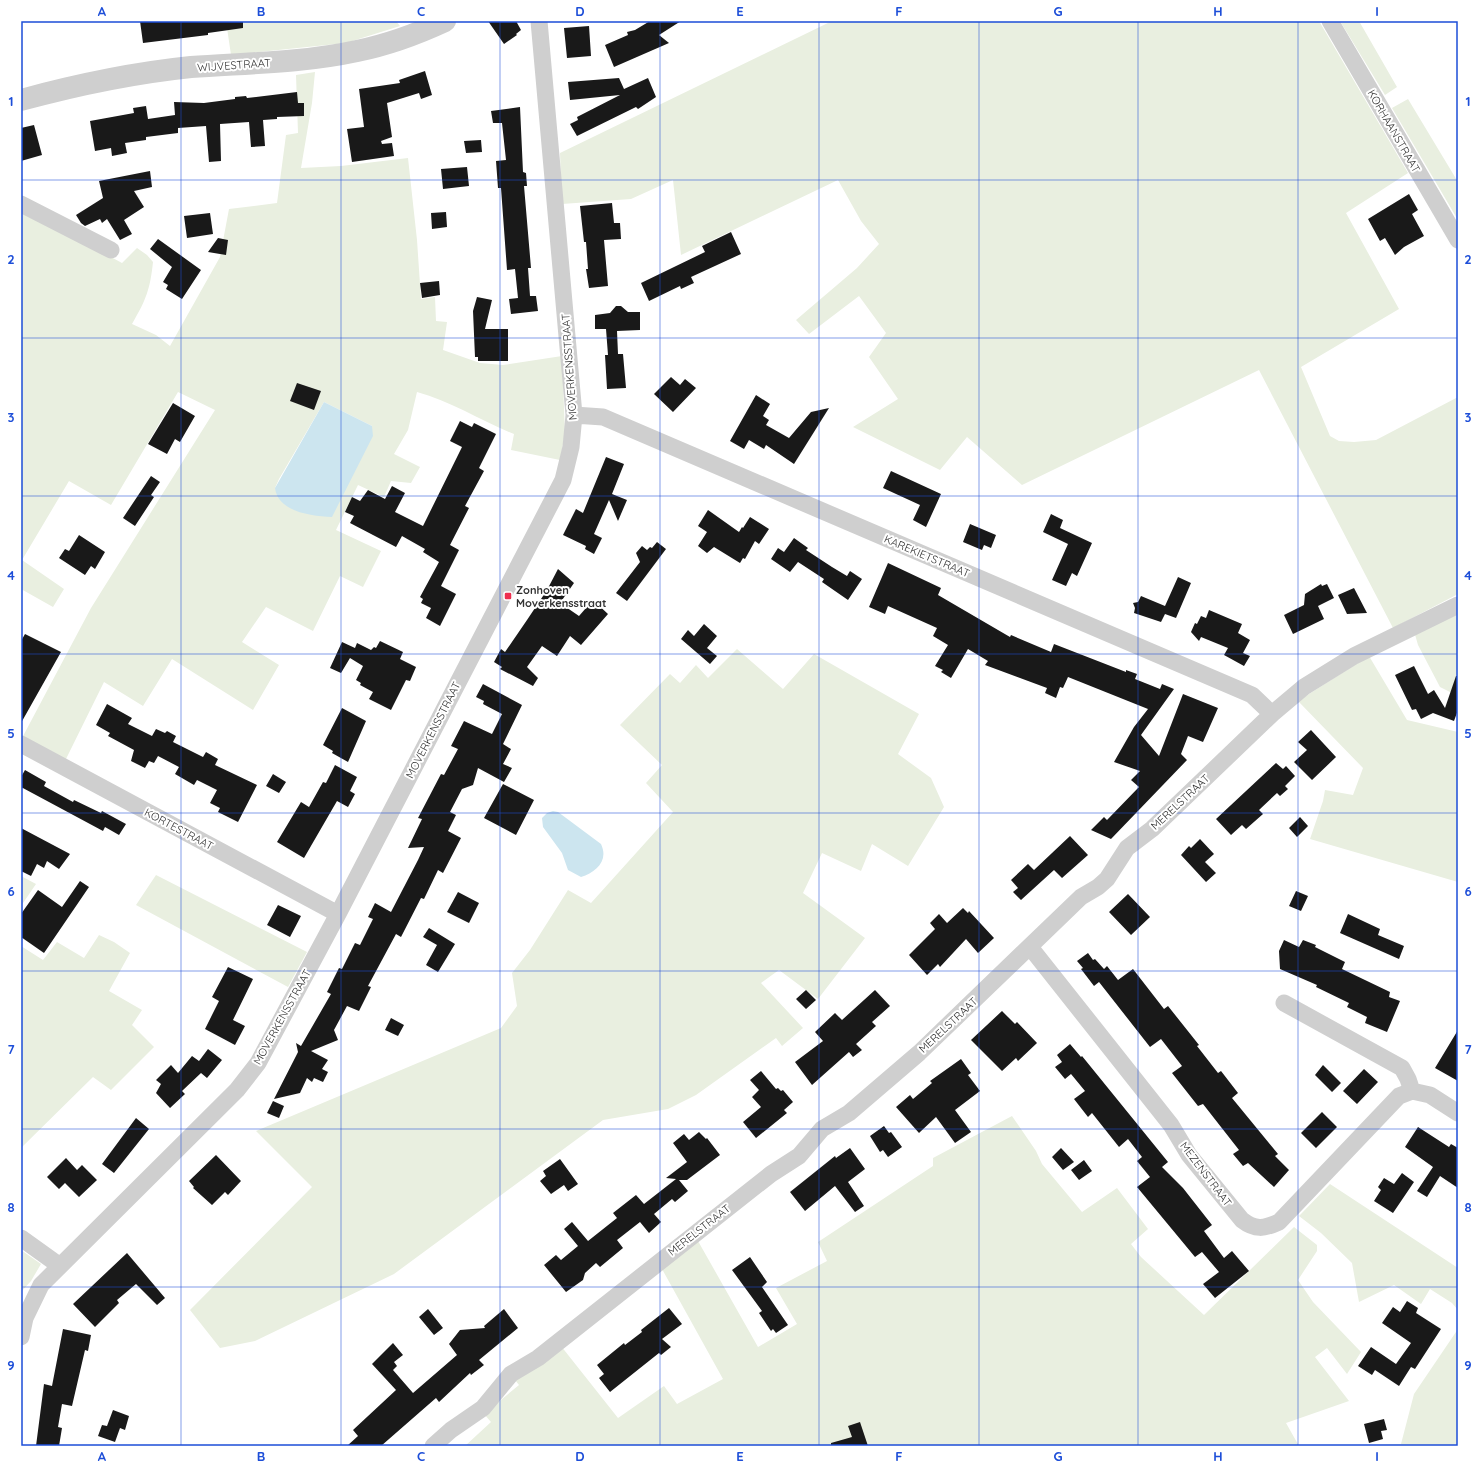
<svg xmlns="http://www.w3.org/2000/svg" width="1479" height="1467" font-family="Quicksand,sans-serif">
<style>
.green{fill:#e9efe0;fill-rule:evenodd}
.water{fill:#cce5ef}
.building{fill:#191919}
.lines{fill:none;stroke-linecap:round;stroke-linejoin:round}
.minor{stroke:#cfcfcf;stroke-width:17}
.tertiary{stroke:#cfcfcf;stroke-width:22}
.grid{fill:none;stroke:#1d4ed8;stroke-width:1;stroke-opacity:0.55}
.poi-dot{fill:#ee2f4f;stroke:#fff;stroke-width:1.5}
.labels{text-anchor:middle;dominant-baseline:central;stroke-width:4;stroke-linejoin:round;paint-order:stroke}
.street-label{font-size:11px;fill:#323232;stroke:#fff}
.poi-label{font-size:11px;font-weight:bold;fill:#323232;stroke:#fff;text-anchor:start}
.neatline{fill:none;stroke:#1d4ed8;stroke-width:1.5}
.grid-label{font-size:13px;text-anchor:middle;font-weight:bold;fill:#1d4ed8}
</style>
<rect width="100%" height="100%" fill="#fff"/>
<path class="green" d="M226,21H396L400,26L346,43L231,55Z
M832,21H1319L1408,173L1346,213L1399,309L1301,367L1330,436L1339,441L1354,442L1376,440L1458,397V594L1393,628L1259,370L1022,485L967,437L940,470L853,427L898,399L869,357L886,333L859,296L809,334L796,320L857,268L879,244L861,221L838,180L681,255L673,180L631,199L562,204L560,153Z
M1340,21H1359L1397,87L1385,95Z
M315,72L312,103L301,168L341,166L408,158L417,240L421,299L435,297L436,321L447,322L443,350L480,363L503,365L562,356L565,434L560,460L511,450L514,434C481,421 451,401 417,392L408,430L394,454L420,467L411,483L391,481L384,497L358,485L336,530L381,551L363,587L340,576L313,631L266,607L242,642L279,665L253,710L172,659L143,706L104,682L65,761L22,738L91,608L215,410L178,392L111,505L69,481L22,560L64,589L53,607L21,589V208L122,263L137,248L147,255L153,262C150,290 146,300 132,324L156,335L170,346L220,257L229,209L277,203L286,135L298,133L296,75ZM324,402L372,426L275,488L279,479Z
M1408,99L1458,182V220L1392,108Z
M1458,614V696L1440,687L1418,645L1414,631Z
M737,649L783,689L814,654L919,714L898,754L931,778L944,807L908,866L872,844L861,871L822,853L803,893L865,938L818,999L779,970L761,983L803,1028L782,1046L776,1038L696,1095L668,1109L603,1120L394,1274L255,1341L220,1348L190,1310L312,1187L256,1131L501,1028L517,1006L512,973L530,950L568,890L591,903L673,812L646,783L662,765L620,725L670,674L680,683L696,665L708,678Z
M1369,656L1407,720L1458,732V882L1310,839L1323,801L1325,790L1353,795L1363,768L1298,701Z
M156,875L307,952L288,987L136,905Z
M21,876L36,884L21,906Z
M99,935L114,942L130,953L109,991L142,1010L132,1025L154,1047L111,1090L93,1077L21,1148V946L43,960L57,942L84,958Z
M1012,1116L1036,1151L1042,1164L1082,1212L1117,1188L1148,1229L1131,1244L1141,1257L1204,1315L1294,1227L1317,1245V1251L1298,1280L1313,1302L1361,1352L1347,1374L1327,1348L1315,1357L1349,1401L1286,1423L1299,1446H465L491,1422L484,1414L519,1385L515,1380L561,1346L618,1418L664,1386L677,1404L723,1379L662,1269L698,1241L758,1347L797,1324L776,1288L827,1261L818,1242L933,1166V1158Z
M1330,1184L1458,1268V1310L1452,1303L1430,1289L1421,1304L1394,1285L1359,1302L1352,1263L1321,1233L1299,1216Z
M21,1250L41,1264L31,1281L21,1292Z
M1458,1329V1446H1318L1401,1444L1414,1394Z"/>
<path class="water" d="M324,402L372,426L373,436L332,517C311,516 278,512 275,488Z
M553,811L558,812L601,844C609,861 596,872 581,877L568,870L562,853L543,827L542,818L547,813Z"/>
<path class="building" d="M140,21H243V28L208,33V35L143,43Z
M488,21H516L521,30L516,34L517,35L504,44Z
M650,21H681L659,35L669,43L614,67L605,45L628,35L627,32L635,30Z
M589,26L591,56L567,58L564,28Z
M425,71L432,95L421,99L419,93L387,103L392,137L381,141L382,144L392,143L394,156L352,162L347,129L364,127L359,89L400,83L399,80Z
M619,78L624,89L648,78L656,97L638,109L636,107L577,136L570,124L578,120L577,117L620,95L570,100L568,82Z
M297,92L298,103H304V116L277,117V119L263,120L265,146L251,147L249,122L220,124L221,161L209,162L206,126L178,128V133L146,137V140L125,143L127,153L112,156L111,148L95,151L90,121L134,113L133,108L146,106L148,119L175,115L174,102L204,103L235,99V97L246,96L247,98Z
M520,107L523,172L526,173L527,186H524L531,268H528L530,296H536L538,311L511,314L509,299L518,298L515,269L507,270L501,188H498L496,161L506,160L502,123H493L491,111Z
M34,125L42,155L21,161V128Z
M481,140L482,152L466,153L464,141Z
M467,167L469,186L443,189L441,169Z
M150,171L152,187L134,191L144,207L124,220L132,234L120,240L107,219L102,223L100,219L85,226L81,223L76,215L103,198L99,181Z
M1409,194L1418,210L1412,214L1424,236L1404,247L1395,255L1385,238L1380,241L1368,219Z
M612,203L614,223H620L621,239L604,240L608,286L589,288L586,269H588L586,242H584L580,206Z
M446,212L447,227L432,229L431,213Z
M210,213L213,234L187,238L184,216Z
M731,232L741,254L691,277L694,283L681,289L680,286L649,301L641,283L705,252L702,246Z
M218,238L228,240L226,255L208,252Z
M158,239L201,270L182,299L166,289L168,285L163,282L172,267L150,249Z
M439,281L440,295L422,298L420,283Z
M477,297L492,300L485,329H508V361H478V357H475L473,311Z
M616,306H621L628,312H640V330L617,331L618,354H623L626,388L607,389L605,355H608L606,329H595V315L610,313Z
M671,377L680,385L685,379L696,388L673,412L654,394Z
M297,383L321,391L314,410L290,401Z
M756,395L770,404L763,416L769,420L766,425L789,438L811,412L829,408L794,464L766,445L764,449L749,440L744,449L730,441Z
M173,403L195,416L180,442L175,439L167,454L148,444Z
M460,421L472,427L474,423L496,434L479,468L484,471L465,506L469,508L450,545L459,550L441,586L456,594L440,626L426,618L431,608L421,603L423,599L420,597L439,562L423,552L425,549L402,536L396,547L350,523L354,516L345,512L352,497L360,501L368,490L385,499L392,486L405,493L395,512L423,526L462,447L450,441Z
M606,457L624,464L612,494L627,500L618,521L609,500L594,534L602,538L594,554L585,549L586,546L563,535L576,509L583,513Z
M891,471L941,494L926,527L913,520L920,505L883,488Z
M151,476L160,482L151,495L154,497L135,526L123,518Z
M708,510L739,532L742,527L743,528L750,517L769,529L759,544L755,541L745,559L743,558L740,563L714,547L707,553L698,546L707,532L698,526Z
M1051,514L1063,520L1060,528L1092,543L1077,576L1072,573L1066,586L1052,580L1068,544L1043,532Z
M970,524L996,535L991,548L984,545L982,550L963,542Z
M79,535L105,552L95,569L91,566L85,575L59,558L65,549L69,551Z
M794,538L808,548L806,550L832,567L847,576L850,571L862,579L848,600L822,582L824,579L798,562L790,572L771,559L778,548L784,552Z
M657,542L666,549L627,601L616,593L640,562L636,553L642,546L647,550L650,547L652,548Z
M888,563L941,588L938,595L1010,637L1011,635L1051,652L1054,644L1126,672V670L1137,674L1135,679L1160,689L1162,684L1174,689L1141,735L1159,756L1183,694L1218,708L1203,742L1188,736L1181,754L1187,760L1111,839L1091,830L1104,817L1107,820L1139,787L1131,780L1140,771L1114,762L1134,727L1148,709L1068,677L1063,688L1060,687L1056,698L1045,693L1047,688L985,665L988,661L968,649L951,678L941,672L943,670L935,666L948,645L933,636L937,628L888,606L885,614L869,607Z
M558,569L574,583L560,603L579,616L593,600L608,614L581,645L570,636L557,656L542,646L527,667L538,678L533,686L500,669L502,667L494,662L501,649L505,652L527,620L547,590Z
M1178,577L1191,583L1176,618L1165,614L1161,622L1134,613L1135,608L1133,603L1138,602L1141,596L1165,606Z
M1321,584L1322,586L1327,584L1334,598L1318,606L1324,619L1293,634L1284,615L1304,605L1305,594Z
M1354,588L1367,613L1347,614L1338,595Z
M1209,610L1242,624L1238,633L1250,640L1243,653L1250,656L1244,666L1224,655L1228,648L1201,637L1199,641L1191,632L1195,623L1197,624L1201,616L1206,618Z
M704,624L717,636L707,648L717,656L710,664L681,639L688,630L694,636Z
M25,634L61,652L21,723V641Z
M380,641L403,652L400,659L416,667L410,681L406,680L391,710L369,699L373,692L360,685L361,683L356,680L363,666L350,658L341,673L330,668L342,642L355,648L357,643L371,650L374,647L376,648Z
M1414,666L1428,694L1434,690L1445,708L1456,676H1458V710L1454,721L1433,713L1421,719L1416,709L1412,710L1395,675Z
M483,684L522,705L503,744L511,749L503,764L512,768L504,782L478,768L473,785L462,789L450,812L456,815L448,831L461,838L443,873L438,870L424,899L421,898L401,937L396,934L368,986L371,987L359,1011L347,1006L334,1030L338,1040L311,1051L328,1060L322,1069L328,1072L323,1082L314,1078L312,1082L307,1078L300,1093L274,1099L296,1056L298,1052L296,1043L301,1046L331,994L327,992L339,968L342,969L355,943L360,945L373,919L368,917L375,903L391,912L418,860L424,847L408,848L422,819L418,818L441,774L444,775L458,749L451,746L464,721L492,734L502,714L483,704L484,701L476,697Z
M107,704L132,718L128,724L152,736L156,729L165,733L167,731L176,736L173,742L203,757L206,752L218,759L215,765L257,785L238,822L218,812L220,808L210,803L217,790L197,780L194,785L175,774L179,767L158,756L154,763L149,761L145,768L131,761L134,750L108,736L110,733L96,725Z
M342,708L366,721L348,762L332,753L333,751L323,745Z
M1311,730L1336,757L1312,780L1294,762L1307,750L1298,742Z
M1276,763L1283,769L1286,766L1295,776L1285,786L1288,789L1280,796L1277,793L1259,810L1263,814L1246,829L1242,825L1231,835L1216,819Z
M335,765L357,777L350,791L355,794L348,807L337,801L304,858L277,842L301,802L309,807L323,782L326,783Z
M25,770L46,782L44,786L73,802L74,800L101,813L102,811L126,824L119,835L105,827L103,831L21,787V777Z
M273,774L286,782L279,793L266,786Z
M503,784L534,800L516,835L484,818Z
M1300,817L1308,826L1297,837L1289,828Z
M21,828L70,854L59,869L47,861L44,868L37,864L31,876L21,871Z
M1070,836L1088,855L1062,878L1054,870L1021,900L1013,892L1018,888L1011,880L1028,864L1034,870Z
M1200,839L1214,854L1205,862L1216,873L1206,882L1181,855L1189,846L1191,848Z
M80,881L89,887L44,953L21,937V914L38,890L62,907Z
M1296,891L1308,896L1301,911L1289,906Z
M458,892L479,903L469,923L447,912Z
M1128,894L1150,917L1131,935L1109,912Z
M278,905L301,916L290,937L267,925Z
M963,908L968,913L969,911L994,938L978,953L966,939L940,967L938,964L927,975L909,955L935,929L930,923L939,914L947,923Z
M1348,914L1380,929L1378,935L1404,946L1399,959L1340,933Z
M429,928L455,944L438,972L426,965L437,945L423,937Z
M1284,940L1299,947L1303,940L1316,945L1315,947L1345,962L1342,969L1390,992L1389,997L1400,1001L1387,1032L1365,1023L1367,1017L1347,1007L1349,1003L1316,987L1317,985L1280,969L1279,951Z
M1088,953L1093,960L1095,959L1104,969L1107,966L1118,980L1133,969L1164,1009L1168,1006L1199,1045L1197,1046L1218,1073L1221,1071L1238,1093L1232,1098L1278,1154L1275,1156L1289,1170L1274,1187L1248,1163L1243,1166L1233,1154L1239,1150L1203,1104L1198,1106L1172,1073L1182,1066L1161,1039L1150,1047L1099,982L1094,986L1081,969L1083,968L1077,961Z
M228,967L253,979L233,1020L245,1026L235,1045L205,1029L219,1001L212,997Z
M806,990L816,1000L806,1009L796,999Z
M875,990L890,1006L872,1022L876,1026L856,1044L862,1050L853,1057L849,1052L812,1085L795,1062L823,1041L815,1032L835,1013L842,1020Z
M1002,1011L1015,1024L1017,1022L1037,1043L1018,1061L1016,1058L1002,1071L971,1040Z
M391,1018L404,1025L398,1036L385,1030Z
M1458,1030V1081L1435,1068Z
M1070,1044L1081,1057L1082,1056L1168,1162L1162,1167L1183,1188L1212,1225L1204,1231L1224,1258L1232,1251L1249,1271L1215,1298L1203,1284L1219,1272L1202,1252L1195,1257L1137,1187L1150,1177L1137,1161L1142,1157L1128,1139L1119,1147L1092,1113L1088,1117L1074,1099L1085,1091L1071,1074L1065,1079L1055,1067L1062,1062L1057,1055Z
M208,1049L222,1060L207,1078L201,1073L182,1091L185,1094L170,1108L156,1093L161,1084L156,1080L171,1065L178,1073L192,1056L199,1061Z
M961,1059L971,1073L968,1075L980,1091L955,1110L971,1132L955,1143L936,1117L919,1133L896,1107L910,1095L913,1099L932,1083L930,1081Z
M1323,1065L1341,1083L1332,1092L1315,1075Z
M1364,1069L1378,1082L1357,1104L1343,1091Z
M761,1071L776,1089L778,1088L781,1091L783,1090L793,1102L784,1110L787,1113L756,1138L743,1122L761,1107L752,1097L759,1090L750,1080Z
M273,1101L284,1106L279,1118L267,1113Z
M1322,1112L1337,1127L1316,1148L1301,1133Z
M136,1118L149,1129L114,1173L102,1164Z
M884,1126L889,1133L891,1132L902,1147L888,1157L883,1150L880,1152L870,1136Z
M1418,1127L1449,1147L1451,1144L1458,1148V1188L1440,1176L1427,1197L1417,1191L1433,1167L1405,1147Z
M699,1132L706,1139L707,1138L720,1155L687,1180H679L688,1191L675,1202L672,1199L654,1214L661,1222L649,1233L640,1222L617,1240L623,1248L600,1267L596,1263L585,1273L583,1280L566,1292L544,1265L556,1255L561,1260L578,1246L564,1229L572,1222L588,1241L617,1218L613,1213L636,1195L644,1204L676,1179L666,1178L687,1162L673,1143L684,1134L689,1140Z
M850,1148L865,1169L848,1182L864,1206L855,1212L835,1186L805,1211L790,1192L835,1156L836,1158Z
M1061,1148L1074,1162L1063,1170L1052,1157Z
M216,1155L241,1181L228,1195L225,1192L212,1205L193,1188L194,1187L189,1181Z
M66,1158L77,1170L82,1165L97,1180L79,1197L65,1183L59,1189L47,1177Z
M560,1159L578,1184L568,1191L564,1185L551,1194L540,1181L546,1176L543,1171Z
M1084,1160L1092,1171L1079,1180L1071,1170Z
M1402,1173L1414,1182L1393,1213L1374,1201L1381,1190L1378,1187L1384,1178L1394,1184Z
M127,1253L165,1298L157,1305L136,1284L117,1300L119,1303L95,1327L73,1304Z
M750,1257L767,1282L762,1287L788,1325L776,1333L773,1329L771,1331L759,1313L762,1311L732,1270Z
M1407,1301L1418,1308L1416,1313L1441,1329L1415,1369L1411,1367L1399,1386L1375,1370L1372,1375L1358,1366L1371,1347L1396,1364L1411,1343L1382,1323L1393,1307L1400,1312Z
M669,1308L682,1324L662,1339L671,1347L661,1355L659,1353L610,1392L599,1378L604,1374L597,1365L624,1343L625,1345L642,1332L641,1330Z
M428,1309L443,1328L434,1335L419,1317Z
M504,1309L518,1328L479,1360L484,1365L471,1375L470,1373L439,1402L436,1398L381,1446H347L358,1436L353,1430L396,1390L372,1364L393,1343L403,1355L394,1362L397,1366L393,1370L413,1393L457,1355L449,1344L460,1330L485,1328L484,1326Z
M63,1329L91,1335L88,1351L85,1350L72,1406L62,1404L58,1427L62,1428L59,1446H36L44,1384L52,1386Z
M113,1410L129,1416L125,1430L120,1428L115,1442L98,1436L102,1425L107,1426Z
M1384,1419L1387,1430L1381,1431L1383,1439L1369,1443L1364,1424Z
M860,1422L868,1446H831V1443L852,1437L848,1426Z"/>
<g class="lines">
<path class="minor" d="M1330,21L1458,240
M21,204L111,250
M574,415L603,417L1252,695L1272,714
M21,744L338,914
M1030,947L1171,1125L1189,1155L1242,1220C1255,1230 1264,1229 1279,1222L1399,1096L1412,1091L1430,1095L1458,1113
M1284,1003L1402,1068L1408,1079L1412,1091
M21,1238L60,1266
M21,1337L25,1318L41,1285L237,1090L258,1063L338,914L563,480L571,447L574,415L539,21
M433,1446L451,1430L483,1408L511,1374L538,1358L771,1174L799,1156L822,1129L849,1113L919,1053L1081,897L1098,887L1107,879L1127,848L1152,829L1272,714L1304,687L1354,656L1458,605"/>
<path class="tertiary" d="M21,100C76,85 133,73 191,67C246,63 302,63 357,51C387,45 417,34 445,21"/>
</g>
<path class="grid" d="M181,21V1446M341,21V1446M500,21V1446M660,21V1446M819,21V1446M979,21V1446M1138,21V1446M1298,21V1446M21,180H1458M21,338H1458M21,496H1458M21,654H1458M21,813H1458M21,971H1458M21,1129H1458M21,1287H1458"/>
<rect class="poi-dot" x="504" y="592" width="8" height="8" rx="2"/>
<g class="labels">
<g class="street-label">
<text transform="translate(234 65) rotate(-4)">WIJVESTRAAT</text>
<text transform="translate(1394 131) rotate(60)">KORHAANSTRAAT</text>
<text transform="translate(569 367) rotate(-94)">MOVERKENSSTRAAT</text>
<text transform="translate(927 556) rotate(23)">KAREKIETSTRAAT</text>
<text transform="translate(433 730) rotate(-63)">MOVERKENSSTRAAT</text>
<text transform="translate(1180 802) rotate(-43)">MERELSTRAAT</text>
<text transform="translate(179 829) rotate(28)">KORTESTRAAT</text>
<text transform="translate(282 1017) rotate(-61)">MOVERKENSSTRAAT</text>
<text transform="translate(948 1025) rotate(-43)">MERELSTRAAT</text>
<text transform="translate(1206 1174) rotate(53)">MEZENSTRAAT</text>
<text transform="translate(699 1230) rotate(-38)">MERELSTRAAT</text>
</g>
<g class="poi-label">
<text x="516" y="590">Zonhoven<tspan x="516" dy="13">Moverkensstraat</tspan></text>
</g>
</g>
<rect width="1479" height="1467" fill="none" stroke="#ffffff" stroke-width="44"/>
<rect x="22" y="22" width="1435" height="1423" class="neatline"/>
<g class="grid-label">
<text x="102" y="16">A</text>
<text x="261" y="16">B</text>
<text x="421" y="16">C</text>
<text x="580" y="16">D</text>
<text x="740" y="16">E</text>
<text x="899" y="16">F</text>
<text x="1058" y="16">G</text>
<text x="1218" y="16">H</text>
<text x="1377" y="16">I</text>
<text x="11" y="106">1</text>
<text x="1468" y="106">1</text>
<text x="11" y="264">2</text>
<text x="1468" y="264">2</text>
<text x="11" y="422">3</text>
<text x="1468" y="422">3</text>
<text x="11" y="580">4</text>
<text x="1468" y="580">4</text>
<text x="11" y="738">5</text>
<text x="1468" y="738">5</text>
<text x="11" y="896">6</text>
<text x="1468" y="896">6</text>
<text x="11" y="1054">7</text>
<text x="1468" y="1054">7</text>
<text x="11" y="1212">8</text>
<text x="1468" y="1212">8</text>
<text x="11" y="1370">9</text>
<text x="1468" y="1370">9</text>
<text x="102" y="1461">A</text>
<text x="261" y="1461">B</text>
<text x="421" y="1461">C</text>
<text x="580" y="1461">D</text>
<text x="740" y="1461">E</text>
<text x="899" y="1461">F</text>
<text x="1058" y="1461">G</text>
<text x="1218" y="1461">H</text>
<text x="1377" y="1461">I</text>
</g>
</svg>
